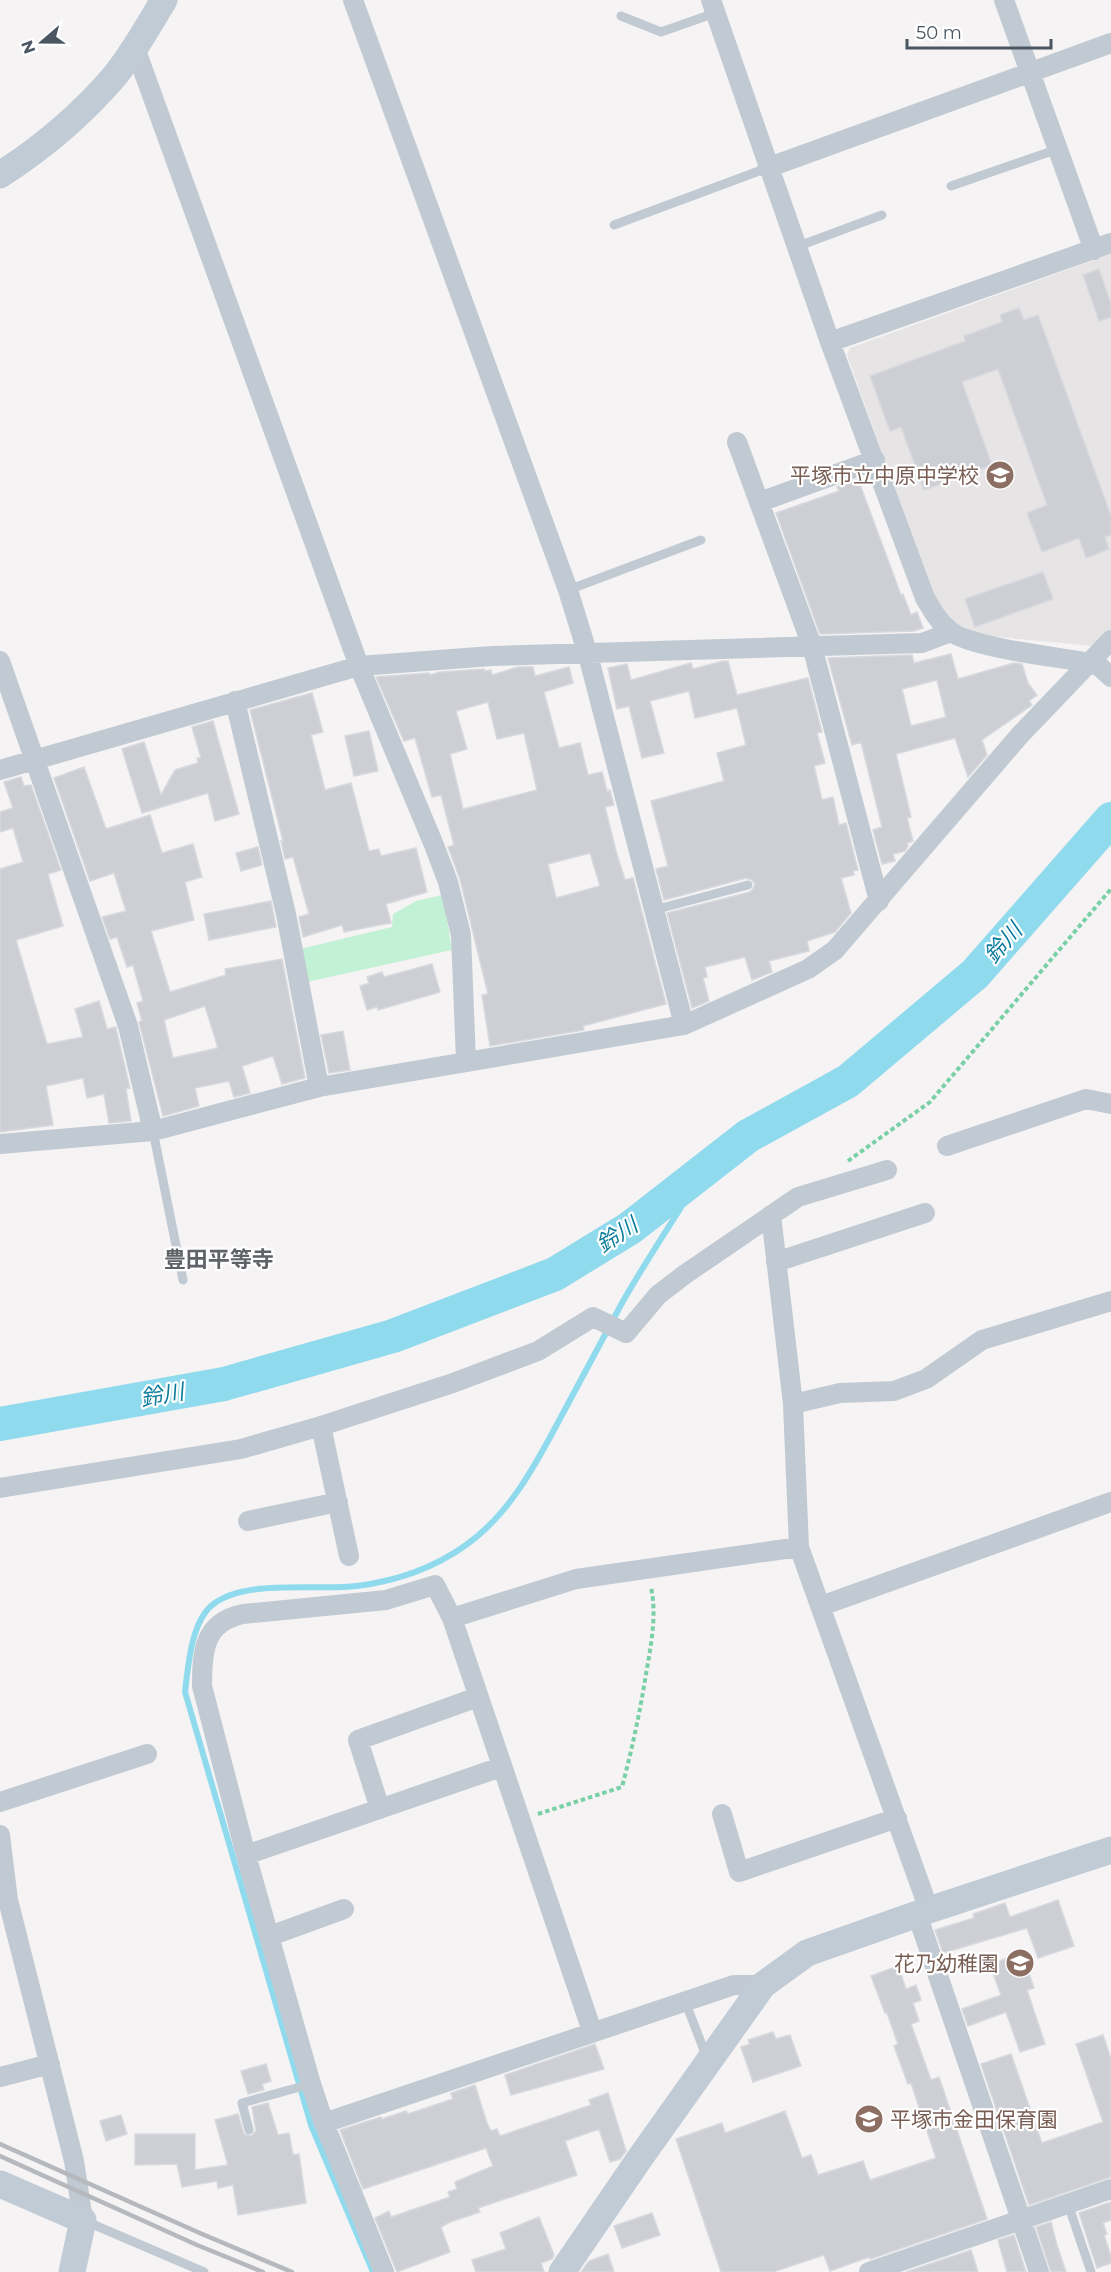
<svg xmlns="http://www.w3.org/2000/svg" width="1111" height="2272" font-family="Montserrat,'Noto Sans JP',sans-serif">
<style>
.education{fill:#e6e4e5}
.green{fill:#c3f1d5}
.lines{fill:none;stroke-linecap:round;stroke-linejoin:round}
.stream{stroke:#90daee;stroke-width:6}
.river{stroke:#90daee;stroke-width:34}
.building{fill:#cdcfd5;stroke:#d7d9de;stroke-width:1.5;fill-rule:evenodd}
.path{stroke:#7ad0a6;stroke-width:4;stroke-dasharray:4.5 3;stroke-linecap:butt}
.lane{stroke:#c1cad2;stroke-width:9}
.street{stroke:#c1cad2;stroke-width:20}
.secondary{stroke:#c1cbd6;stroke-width:27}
.rail{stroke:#b5b8bd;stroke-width:4.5}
.labels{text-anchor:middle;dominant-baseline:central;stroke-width:4.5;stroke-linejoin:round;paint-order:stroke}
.education-label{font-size:21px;fill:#785e54;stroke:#fff;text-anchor:end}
.water-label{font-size:22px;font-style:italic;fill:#0c7c9b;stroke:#fff}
.neighbourhood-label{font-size:22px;font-weight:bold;fill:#5f6368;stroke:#fff}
</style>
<rect width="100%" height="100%" fill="#f5f3f3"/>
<path class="education" d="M1111,254V634L1093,646L986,636L955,623L933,595L847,355L850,348Z"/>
<path class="green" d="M443,895L452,950L307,982L300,949L392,927L393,914L416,901Z"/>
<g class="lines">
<path class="stream" d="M373,2272L311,2125L185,1692C188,1667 191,1624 211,1606C243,1578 316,1591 357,1586C396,1581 434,1568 466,1545C511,1513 537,1462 562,1415C582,1377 602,1340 622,1303C648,1257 678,1213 706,1168"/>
<path class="river" d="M0,1424L224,1384L393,1336L555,1274L630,1228L748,1136L848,1081L975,974L1111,819"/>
</g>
<path class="building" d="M1099,269L1111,304V317L1099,321L1083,275Z
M1019,308L1024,320L1038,315L1111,516V535L1105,537L1109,549L1086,558L1079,538L1042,552L1027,513L1047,505L998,369L962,382L992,465L924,490L901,427L890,431L870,376L965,341L964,336L1002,322L1000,315Z
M858,479L901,595L903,594L911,615L917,612L923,628L914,631L820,634L776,513L839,491L837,487Z
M1043,572L1053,599L975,627L965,599Z
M951,654L958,679L1014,663L1022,664L1028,683L1037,695L1029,701L1032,705L982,740L987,755L968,777L955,738L896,754L911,817L907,818L913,841L907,843L908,846L905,851L893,854L895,861L882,864L873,830L882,827L861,742L852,745L828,658L912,655L914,663ZM937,680L946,717L911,726L902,689Z
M723,661H728L737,695L808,678L822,732L817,733L825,763L814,766L822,800L833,797L839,825L846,823L858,870L853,871L854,875L841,878L851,913L835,932L807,941L809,951L769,961L772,972L752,980L745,957L705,967L707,977L703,978L709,1001L692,1008L667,913L750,892L753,889L755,884L752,880L746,878L664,900L656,869L668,866L651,801L724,781L717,753L746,745L737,708L695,718L689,691L650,701L664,753L642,758L629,706L617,709L608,668L627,664L631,680L691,663L693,669Z
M518,667H533L535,676L569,667L573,683L544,692L559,748L580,743L588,775L602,772L607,791L610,790L614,805L605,807L616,851L625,880L633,878L666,1004L583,1026L584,1030L490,1046L482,995L488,994L460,879L448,847L454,845L441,795L432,797L415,738L404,741L376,677L429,673L430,675L440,672L484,669L485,671L491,670L492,675ZM488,702L497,739L524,733L537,790L463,809L450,754L467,749L456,711ZM590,853L600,886L556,898L548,864Z
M312,693L323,732L311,735L325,790L351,783L369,851L379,849L381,856L416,848L427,892L386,904L391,923L344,932L342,925L303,937L299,917L309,914L293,857L285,859L281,841H283L250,710Z
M213,721L239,814L215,821L208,793L142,813L122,749L144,742L161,795L175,770L198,763L197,758H201L192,727Z
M369,731L378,771L354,776L345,736Z
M84,767L106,829L150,815L162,853L193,844L202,877L185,882L194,920L151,931L170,992L226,975L225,969L282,959L305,1078L282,1084L273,1056L242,1066L250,1093L234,1097L229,1081L195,1088L199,1106L163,1116L139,1022L142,1021L137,1003L143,1001L133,965L127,967L117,937L110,939L102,917L126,911L114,873L90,881L54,778ZM205,1006L218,1048L173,1058L164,1020Z
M21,777L24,786L31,785L61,870L48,874L63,926L16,940L47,1044L83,1037L75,1009L99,1001L107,1029L116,1027V1029L130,1088L126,1089L131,1121L109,1123L104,1094L87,1098L83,1078L46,1086L53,1125L0,1132V869L23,862L13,828L0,832V812L13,808L4,782Z
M258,847L262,865L241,871L236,853Z
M271,901L276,927L209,940L204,914Z
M432,964L440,992L378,1010L377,1007L367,1010L360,986L369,983L367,977L382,972L384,977Z
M343,1031L350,1070L329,1073L321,1035Z
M1058,1900L1074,1946L1038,1958L1027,1928L943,1953L935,1930L974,1918L973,1914L1005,1903L1010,1917Z
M1022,1952L1034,1988L1027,1990L1045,2044L1020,2052L1006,2012L968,2026L962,2009L1001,1995L990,1965Z
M898,1966L906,1989L916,1985L921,2000L913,2003L919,2021L911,2024L931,2080L939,2077L987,2219L870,2259L869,2257L830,2271L824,2255L773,2272H721L676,2139L722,2123L725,2133L785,2111L802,2158L811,2155L818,2175L863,2161L870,2180L936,2158L911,2083L908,2084L894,2046L898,2044L887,2013H885L871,1976Z
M773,2032L776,2039L790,2035L801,2066L753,2082L741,2047L750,2044L748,2040Z
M1103,2035L1111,2059V2177L1029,2205L981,2064L1011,2054L1042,2143L1103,2122L1076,2044Z
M595,2044L604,2069L511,2095L505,2075Z
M266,2064L271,2081L262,2084L264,2090L248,2094L241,2071Z
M475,2085L487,2123L491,2131L497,2129L500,2136L591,2105L589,2100L608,2093L626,2151L620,2159L610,2162L599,2129L565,2141L577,2175L478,2208L480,2212L450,2222L441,2227L450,2252L397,2272L375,2218L389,2211L391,2217L450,2197L448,2192L457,2189L455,2182L493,2166L486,2148L363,2189L340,2130L381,2117L382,2119L406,2111L408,2114L453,2099L451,2093Z
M268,2103L278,2135L289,2133L293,2155L299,2154L306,2203L238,2215L233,2185L218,2188L217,2181L182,2187L177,2164L135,2165V2134H195V2170L228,2165L215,2120L238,2114L244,2134L251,2136L256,2131L252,2107Z
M121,2115L127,2134L106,2141L100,2121Z
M1111,2202V2220L1103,2223L1107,2234L1104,2235L1111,2256V2263L1097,2268L1079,2213Z
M652,2213L660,2235L622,2248L614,2226Z
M539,2217L554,2255L552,2259L541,2263L544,2272H476L472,2260L506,2249L500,2233Z
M1051,2222L1057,2245L1066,2272H1051L1036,2227Z
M1014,2235L1026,2272H1007L998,2240Z
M971,2250L978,2272H906Z
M608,2254L614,2272H581L589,2261Z"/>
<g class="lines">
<path class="path" d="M848,1161L930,1102L1111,889
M538,1814L622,1787C632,1749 640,1712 646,1674C651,1645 657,1616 651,1587"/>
<path class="lane" d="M621,16L661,32L715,13
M951,186L1058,149
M614,225L767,168
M796,247L882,215
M568,590L701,540
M654,910L748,885
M153,1131L183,1280
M685,2001L707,2058
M249,2130L242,2103L311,2084
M1068,2204L1091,2272
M85,2221L204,2272"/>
<path class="street" d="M353,0L568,590L588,655L684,1025
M711,0L830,342L925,598C932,610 939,622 950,631C972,648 1058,657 1090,663L1100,667L1111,677
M1004,0L1094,250
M135,48L359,666L434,845L448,882L461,935L466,1061
M767,168L1111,43
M830,342L1111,243
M737,442L812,646L879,901
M760,502L875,460
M0,661L128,1026L153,1131
M235,701L286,914L319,1087
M0,770L359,666L492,656L922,643L951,632
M0,1144L153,1131L319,1087L684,1025L808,969L835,950L1020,735L1111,640
M947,1146L1086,1099L1111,1104
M771,1215L793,1404L799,1547L929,1910
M776,1262L925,1213
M793,1404L840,1393L894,1391L926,1379L982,1340L1111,1301
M321,1426L349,1556
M0,1488L241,1449L321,1426L453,1383L538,1351L593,1317L626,1333L658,1295L684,1275L798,1197L887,1170
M248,1521L338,1502
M821,1606L1111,1502
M452,1618L576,1579L799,1547
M0,1802L147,1754
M380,1809L358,1740L478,1697
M722,1814L739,1872L897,1818
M0,1835L8,1900L74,2161L83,2220
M246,1855L501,1767
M917,1914L1039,2272
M270,1936L344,1909
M0,2077L50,2064
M324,2123L734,1985H763
M384,2272L324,2123L311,2084L246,1855L202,1686C202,1651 204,1622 243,1614L386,1600L435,1585L452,1618L592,2031
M869,2272L1111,2189"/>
<path class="secondary" d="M0,175C42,148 80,116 113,78C133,54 148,26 164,0
M0,2184L83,2220L72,2272
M562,2272L640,2158L763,1985L807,1953L929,1910L1111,1850"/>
<path class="rail" d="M0,2144L202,2234L292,2272
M0,2156L197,2245L263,2272"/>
</g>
<defs>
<g id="school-disc" transform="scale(1.5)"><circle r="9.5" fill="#8d6e63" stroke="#fff"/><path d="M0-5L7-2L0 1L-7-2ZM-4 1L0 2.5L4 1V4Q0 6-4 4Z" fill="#fff"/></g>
</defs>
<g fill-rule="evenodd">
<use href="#school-disc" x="1000" y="475"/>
<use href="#school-disc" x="1020" y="1963"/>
<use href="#school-disc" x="869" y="2119"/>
</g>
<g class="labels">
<g class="education-label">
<text x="979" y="475">平塚市立中原中学校</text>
<text x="999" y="1963">花乃幼稚園</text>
<text x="890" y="2119" text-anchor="start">平塚市金田保育園</text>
</g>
<g class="water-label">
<text transform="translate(1003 943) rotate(-49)">鈴川</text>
<text transform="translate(617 1235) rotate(-33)">鈴川</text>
<text transform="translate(162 1395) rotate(-10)">鈴川</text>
</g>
<g class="neighbourhood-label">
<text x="219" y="1259">豊田平等寺</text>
</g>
</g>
<g transform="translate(42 42) rotate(250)" stroke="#ffffff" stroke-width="4.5" paint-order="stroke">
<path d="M0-4.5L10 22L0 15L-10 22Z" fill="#4a5661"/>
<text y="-9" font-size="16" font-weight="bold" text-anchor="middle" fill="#4a5661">N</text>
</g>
<path d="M907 39v9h144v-9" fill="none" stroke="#4a5661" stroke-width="3"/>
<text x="916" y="39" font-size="18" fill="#4a5661" stroke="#ffffff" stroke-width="4.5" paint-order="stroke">50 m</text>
</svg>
